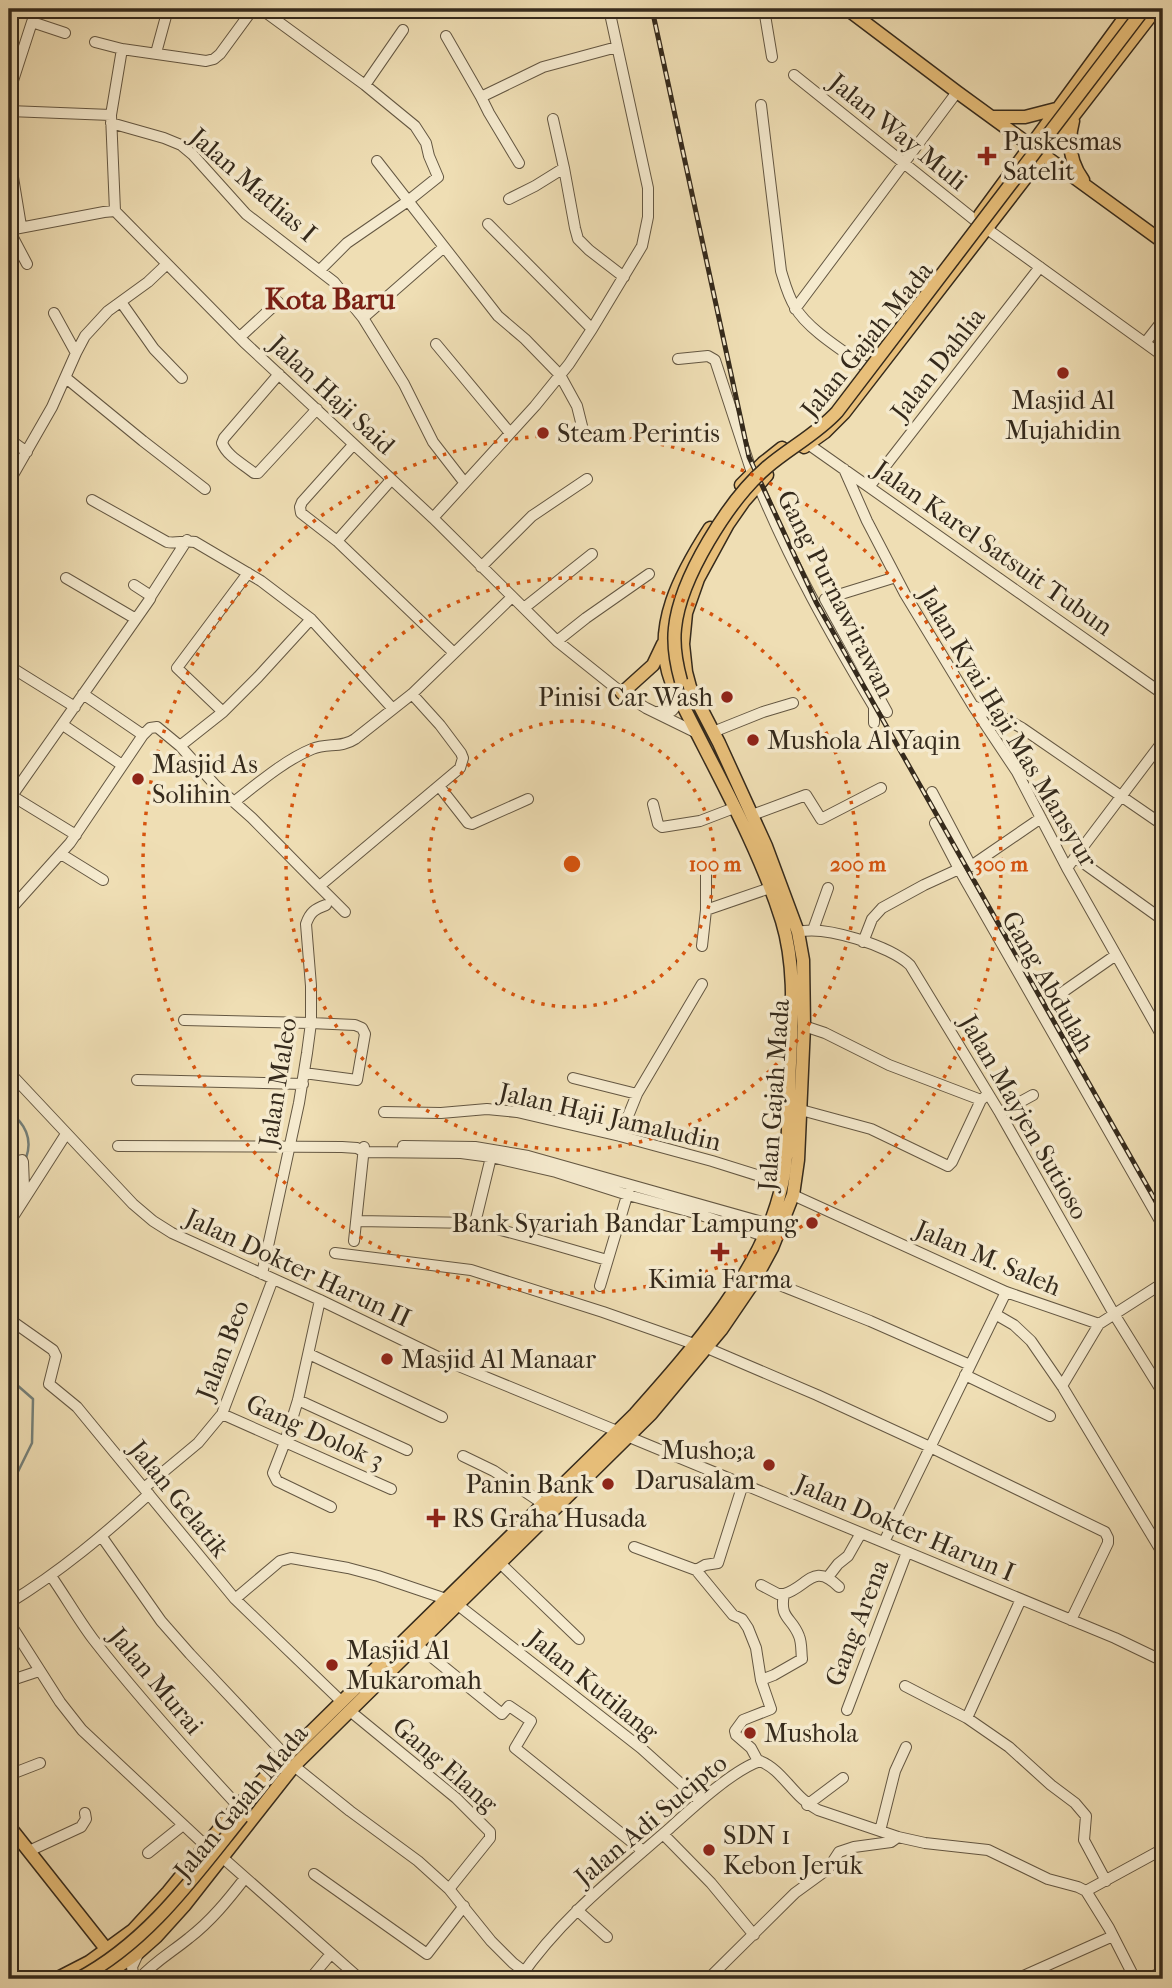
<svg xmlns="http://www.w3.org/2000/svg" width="1172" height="1988" font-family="'IM FELL French Canon',serif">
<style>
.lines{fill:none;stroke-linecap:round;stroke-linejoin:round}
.stream{stroke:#74807a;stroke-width:2.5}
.minor-casing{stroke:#645742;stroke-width:12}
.major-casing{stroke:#352a1c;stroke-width:15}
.minor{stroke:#f5eace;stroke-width:10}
.major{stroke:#e8bf7a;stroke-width:12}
.rail-casing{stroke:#352a1c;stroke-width:5}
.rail{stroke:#f5eace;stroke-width:2.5;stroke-dasharray:8;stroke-linecap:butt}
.major-bridge-casing{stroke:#352a1c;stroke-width:15;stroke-linecap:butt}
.major-bridge{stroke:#e8bf7a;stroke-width:12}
.ring{fill:none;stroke:#d6540e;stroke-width:3.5;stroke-dasharray:3.5 7}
.poi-dot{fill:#8f2418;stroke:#f5eace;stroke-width:2.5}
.labels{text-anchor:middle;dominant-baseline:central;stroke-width:7;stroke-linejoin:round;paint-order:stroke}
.street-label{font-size:26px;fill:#352a1c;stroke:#f5eace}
.poi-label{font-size:26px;fill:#352a1c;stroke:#f5eace;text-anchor:start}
.quarter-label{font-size:30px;font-weight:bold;fill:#7a1f14;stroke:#f5eace}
.centre{fill:#d6540e;stroke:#f5eace;stroke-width:3.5}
.ring-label{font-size:21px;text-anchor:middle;font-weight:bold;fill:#d6540e;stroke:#f5eace;stroke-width:7;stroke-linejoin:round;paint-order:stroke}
</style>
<rect width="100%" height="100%" fill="#efdeb4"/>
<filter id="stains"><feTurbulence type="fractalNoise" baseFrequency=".00286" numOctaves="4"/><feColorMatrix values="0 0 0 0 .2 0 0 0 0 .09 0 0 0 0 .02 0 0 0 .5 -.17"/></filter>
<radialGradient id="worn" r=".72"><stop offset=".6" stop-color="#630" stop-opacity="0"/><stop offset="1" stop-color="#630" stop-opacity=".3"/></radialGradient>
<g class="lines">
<path class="stream" d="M9,1112C25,1123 33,1139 26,1158
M9,1179L19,1170
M9,1378L33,1399L32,1443L9,1490"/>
<g class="minor-casing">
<path id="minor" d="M38,9L32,22L65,33
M261,9L365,85L415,126L426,143L429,156L438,177L408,201L347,243L320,270
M764,9L772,57
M446,36L481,97
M95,42L122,49L206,61L214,59L220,54L253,9
M156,53L168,9
M794,75L976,221L1163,356
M365,85L403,30
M9,93L32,22
M761,105L781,271C785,284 788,296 795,307C808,331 852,356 874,373
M9,111L111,115
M553,119L564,168L575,228L578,239L589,250L624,277
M111,123L164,138L181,145L193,155L246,214L334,282L363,318L404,384L433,442L464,482
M9,153L21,226
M377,161L498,316L525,339L560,375L577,406L584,434
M519,163L489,113L481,97L543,67L617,47
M509,199L535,186L564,168
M115,211L111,115L122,49
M488,224L592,329
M9,230L104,212L115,211L244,342L433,518L557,641L622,693L646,708L695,732
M9,230L27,264
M121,302L154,349L182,378
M795,309L957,92
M54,313L76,353
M363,318L444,247
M240,337L278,302
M1145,343L1163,320
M436,344L510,433
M678,359L708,356L715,360L752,473
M279,374L224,438L222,443C227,456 243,464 254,473H258L317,409
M66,378L143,441L205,489
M9,439L27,452
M804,439L808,444L1163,694
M353,445L302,502L300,507L301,513L337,541L453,652
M844,469L867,521L905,594L973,706L1017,772L1067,868L1163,1038
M9,482L52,407L76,353L85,336L108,311L148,282L167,264
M758,484C790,562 831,635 874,707V723
M869,487L1040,267
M92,500L167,542C176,544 185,540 195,542L261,581L311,619L393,709
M433,518L535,406L569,364L592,329L642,246L648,217V188L609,9
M337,541L391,480
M481,567L532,516L587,479
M66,578L136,619
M151,596L187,540
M524,608L592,554
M557,641L586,618L649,574
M9,666L75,707
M83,694L143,735
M973,706L1002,717L1022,728L1163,825
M223,712L177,668L248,573
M657,712L672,711L676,706L678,695
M887,712L825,599L896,577
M63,725L122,765
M713,732L763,712L793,703
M180,746L223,712L258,677L311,619
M439,786L468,823L472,824L528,799
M932,792L971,866L1041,818
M9,794L76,835
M9,800L150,599L151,596L134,585
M234,802C257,784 285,760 312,749C327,743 342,748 355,739L412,694L512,597
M653,804L658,824L662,827L700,821L734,808
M752,815L806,795L821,819L881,788
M935,823L959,869
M61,854L103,880
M1075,857L1163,920
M1067,868L1163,741
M706,871V910
M319,886L345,912
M9,911L70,843L143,735L150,728L157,727L180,746L216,786L252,818L319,886L322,884L460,768L463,758L461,753L440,725L412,694
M813,930L828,888
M798,932C825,925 890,946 910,965L1000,1113L1114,1314L1163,1393
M863,942L872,919L882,908L924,885L959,869L1163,1226
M702,946L706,910L770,888
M1050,1001L1116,955
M184,1020L311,1023L355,1025L362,1028L365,1034L357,1080L304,1073
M804,1026L825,1033L889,1065L981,1100
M9,1072L133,1204L153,1221L172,1233L320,1300L444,1360L617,1431
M573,1078L637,1094
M137,1080L303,1084
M801,1110L871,1129L948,1166L952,1162L981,1100L988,1094
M384,1112L441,1113L487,1109L517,1112L620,1136L712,1161L782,1183
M1000,1113L1033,1095
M620,1136L637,1094L702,984
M118,1146L342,1147L357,1148L364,1152L461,1153L491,1157L556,1172L628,1195L695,1213L764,1236
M403,1146L475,1147L528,1156L769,1224
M9,1163L22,1160L23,1162L24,1187L21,1198
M793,1195L1006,1292L1099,1324L1163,1283
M357,1221L475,1223L538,1240L607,1260
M9,1223L66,1134
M475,1223L492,1153
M354,1241L364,1147
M335,1253L471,1270L603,1312L694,1344
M262,1274L299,1103L307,1053L311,1023V986L306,924C310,912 315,909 326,905
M757,1276L870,1321L970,1365
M600,1286L629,1189
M320,1300L298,1400L285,1442L273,1473L277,1481L331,1507
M995,1314L1014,1325L1031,1341L1062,1386L1163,1554
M9,1319L53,1350L56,1356L49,1384L77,1407L235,1599L342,1702
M707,1348L817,1395L930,1447L1105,1532L1108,1538V1543L1071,1620
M309,1354L442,1417
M965,1375L1050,1416
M1062,1386L1099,1324
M298,1400L407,1450
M222,1414L391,1489
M629,1437L1115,1638L1163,1661
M463,1456L494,1471L542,1503
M144,1488L198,1443L222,1414L273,1279
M102,1537L161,1621L190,1654L286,1756
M884,1542L1006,1292
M634,1547L696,1570L705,1565L718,1563L743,1484
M501,1564L579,1639
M696,1570L733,1615L742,1619L748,1628L756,1648L761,1680
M51,1576C65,1596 78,1619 93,1639C138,1697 188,1752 238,1806
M828,1577L838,1564L848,1556L861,1533
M761,1585L778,1594H784
M235,1599L280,1561L291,1558L348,1568L378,1576L446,1599
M9,1603C60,1572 105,1534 149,1494
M458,1605L641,1748L700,1801
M9,1622L60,1702L82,1730L206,1846
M417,1645L502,1714L509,1706L531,1721L515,1748L643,1851
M9,1681L39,1671
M905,1686L967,1718L1009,1747L1051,1785L1075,1803L1086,1816L1084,1840L1106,1881
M847,1710L907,1552
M350,1711L456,1798L490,1832V1838L449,1889
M967,1718L1021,1599
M758,1761L751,1748L736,1735L735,1731L743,1720L771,1709L761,1680L774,1675L802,1659C801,1652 802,1643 799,1636C792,1617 779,1619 784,1594C808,1587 813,1561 839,1587
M294,1766L350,1811L418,1861L449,1889L491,1941L513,1963L534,1979
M9,1775L40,1763
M807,1805L843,1778
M880,1831L895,1771L906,1747
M663,1834L711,1883L754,1935
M29,1851L81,1827L86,1819L85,1813
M148,1853L183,1825
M223,1858L360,1979
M314,1874L427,1954L464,1906
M1086,1891L1163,1849
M577,1910L607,1937
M1021,1977L1113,1936
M134,1979L132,1967L139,1952
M139,1979C154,1962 172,1952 189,1938C211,1921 228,1900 245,1878
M310,1979L330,1955
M519,1979C560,1919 616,1875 670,1828C692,1808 733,1770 760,1761C783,1770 794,1798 818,1810L898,1837L925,1843L988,1850L1048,1879L1078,1887L1086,1891L1109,1928L1135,1979
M708,1979L795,1893L828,1869L839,1852L854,1847L891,1842L898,1837
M1146,1979L1163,1972"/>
</g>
<g class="major-casing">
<path id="major" d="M847,9L957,92L1163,242
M992,117H1025L1056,109
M1073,121C1067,143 1070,162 1083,180
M980,215L1131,9
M804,447L825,432L844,413L1156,9
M741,485L763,463L782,448
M622,693L653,665L663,644
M9,1826L107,1950
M56,1979L89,1962L133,1930L168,1892L238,1806L269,1773L635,1414C691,1351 765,1268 782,1184C790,1146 788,1103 790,1063C792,1016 796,967 782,921C756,838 708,759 671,681C651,627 681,573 710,528
M100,1979L139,1952L156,1937L184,1906L294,1766L651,1414L721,1330L753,1283L772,1248L793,1195L798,1160L804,1026L803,960L798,932L766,846L719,743L690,687L686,672L683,644L686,613L698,579L728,524L744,501L767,475"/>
</g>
<use href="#minor" class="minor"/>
<use href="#major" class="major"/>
<g class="rail-casing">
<path id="rail" d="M652,9L749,457L816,602L1163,1214"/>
</g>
<use href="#rail" class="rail"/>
<g class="major-bridge-casing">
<path id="major-bridge" d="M681,681C676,663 673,646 675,628C680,578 729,500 766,468C789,448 817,434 837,412L1144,9
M78,1979C148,1942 193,1878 242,1817"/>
</g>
<use href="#major-bridge" class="major-bridge"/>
</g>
<g class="ring">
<circle cx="572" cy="864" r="143"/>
<circle cx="572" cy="864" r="286"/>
<circle cx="572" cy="864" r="429"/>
</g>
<g class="poi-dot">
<path d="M983.5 145.5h7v7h7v7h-7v7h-7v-7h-7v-7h7z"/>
<circle cx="1063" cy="373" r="7"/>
<circle cx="543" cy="433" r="7"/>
<circle cx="727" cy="697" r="7"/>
<circle cx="753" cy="740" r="7"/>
<circle cx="138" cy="779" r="7"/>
<circle cx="812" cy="1223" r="7"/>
<path d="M716.5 1241.5h7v7h7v7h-7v7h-7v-7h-7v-7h7z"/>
<circle cx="387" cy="1359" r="7"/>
<circle cx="769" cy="1465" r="7"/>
<circle cx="608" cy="1484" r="7"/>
<path d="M432.5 1507.5h7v7h7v7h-7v7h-7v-7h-7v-7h7z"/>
<circle cx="332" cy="1665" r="7"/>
<circle cx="750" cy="1733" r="7"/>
<circle cx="709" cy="1850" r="7"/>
</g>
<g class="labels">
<g class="street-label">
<text transform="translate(898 132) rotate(39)">Jalan Way Muli</text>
<text transform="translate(253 185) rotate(41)">Jalan Matlias I</text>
<text transform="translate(867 340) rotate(-51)">Jalan Gajah Mada</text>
<text transform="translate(938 364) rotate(-52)">Jalan Dahlia</text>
<text transform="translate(332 395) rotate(43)">Jalan Haji Said</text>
<text transform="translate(993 548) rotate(35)">Jalan Karel Satsuit Tubun</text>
<text transform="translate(836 594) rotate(63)">Gang Purnawirawan</text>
<text transform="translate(1008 727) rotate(59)">Jalan Kyai Haji Mas Mansyur</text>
<text transform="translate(1048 982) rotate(60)">Gang Abdulah</text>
<text transform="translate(278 1082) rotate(-81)">Jalan Maleo</text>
<text transform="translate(774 1095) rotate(-86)">Jalan Gajah Mada</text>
<text transform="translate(610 1117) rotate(13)">Jalan Haji Jamaludin</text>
<text transform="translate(1024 1117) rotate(60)">Jalan Mayjen Sutioso</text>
<text transform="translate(988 1258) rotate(23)">Jalan M. Saleh</text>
<text transform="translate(298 1268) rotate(25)">Jalan Dokter Harun II</text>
<text transform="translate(223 1350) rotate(-69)">Jalan Beo</text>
<text transform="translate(315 1432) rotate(24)">Gang Dolok 3</text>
<text transform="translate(179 1499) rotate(51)">Jalan Gelatik</text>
<text transform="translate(905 1528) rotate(23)">Jalan Dokter Harun I</text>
<text transform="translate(857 1623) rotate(-69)">Gang Arena</text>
<text transform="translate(156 1681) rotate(50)">Jalan Murai</text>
<text transform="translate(593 1685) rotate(39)">Jalan Kutilang</text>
<text transform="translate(445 1765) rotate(41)">Gang Elang</text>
<text transform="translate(241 1802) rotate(-50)">Jalan Gajah Mada</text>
<text transform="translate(651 1820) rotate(-40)">Jalan Adi Sucipto</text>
</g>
<g class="poi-label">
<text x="1003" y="141">Puskesmas<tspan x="1003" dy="30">Satelit</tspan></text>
<text x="1063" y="400" text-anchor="middle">Masjid Al<tspan x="1063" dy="30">Mujahidin</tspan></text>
<text x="557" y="433">Steam Perintis</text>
<text x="713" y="697" text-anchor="end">Pinisi Car Wash</text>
<text x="767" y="740">Mushola Al Yaqin</text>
<text x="152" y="764">Masjid As<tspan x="152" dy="30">Solihin</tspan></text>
<text x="798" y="1223" text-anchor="end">Bank Syariah Bandar Lampung</text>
<text x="720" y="1279" text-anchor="middle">Kimia Farma</text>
<text x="401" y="1359">Masjid Al Manaar</text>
<text x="755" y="1450" text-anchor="end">Musho;a<tspan x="755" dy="30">Darusalam</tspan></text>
<text x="594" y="1484" text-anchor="end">Panin Bank</text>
<text x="452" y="1518">RS Graha Husada</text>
<text x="346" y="1650">Masjid Al<tspan x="346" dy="30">Mukaromah</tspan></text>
<text x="764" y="1733">Mushola</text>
<text x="723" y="1835">SDN 1<tspan x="723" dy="30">Kebon Jeruk</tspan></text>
</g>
<g class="quarter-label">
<text x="330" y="299">Kota Baru</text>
</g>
</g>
<circle cx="572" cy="864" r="10" class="centre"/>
<g class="ring-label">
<text x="715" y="871">100 m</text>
<text x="858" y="871">200 m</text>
<text x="1001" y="871">300 m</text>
</g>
<rect width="1172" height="1988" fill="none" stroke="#efdeb4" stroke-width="35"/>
<rect x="10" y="10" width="1151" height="1967" fill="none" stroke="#352a1c" stroke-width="3.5"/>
<rect x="18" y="18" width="1137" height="1953" fill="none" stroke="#352a1c" stroke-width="2"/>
<rect width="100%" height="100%" filter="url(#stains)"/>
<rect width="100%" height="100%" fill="url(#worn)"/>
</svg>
